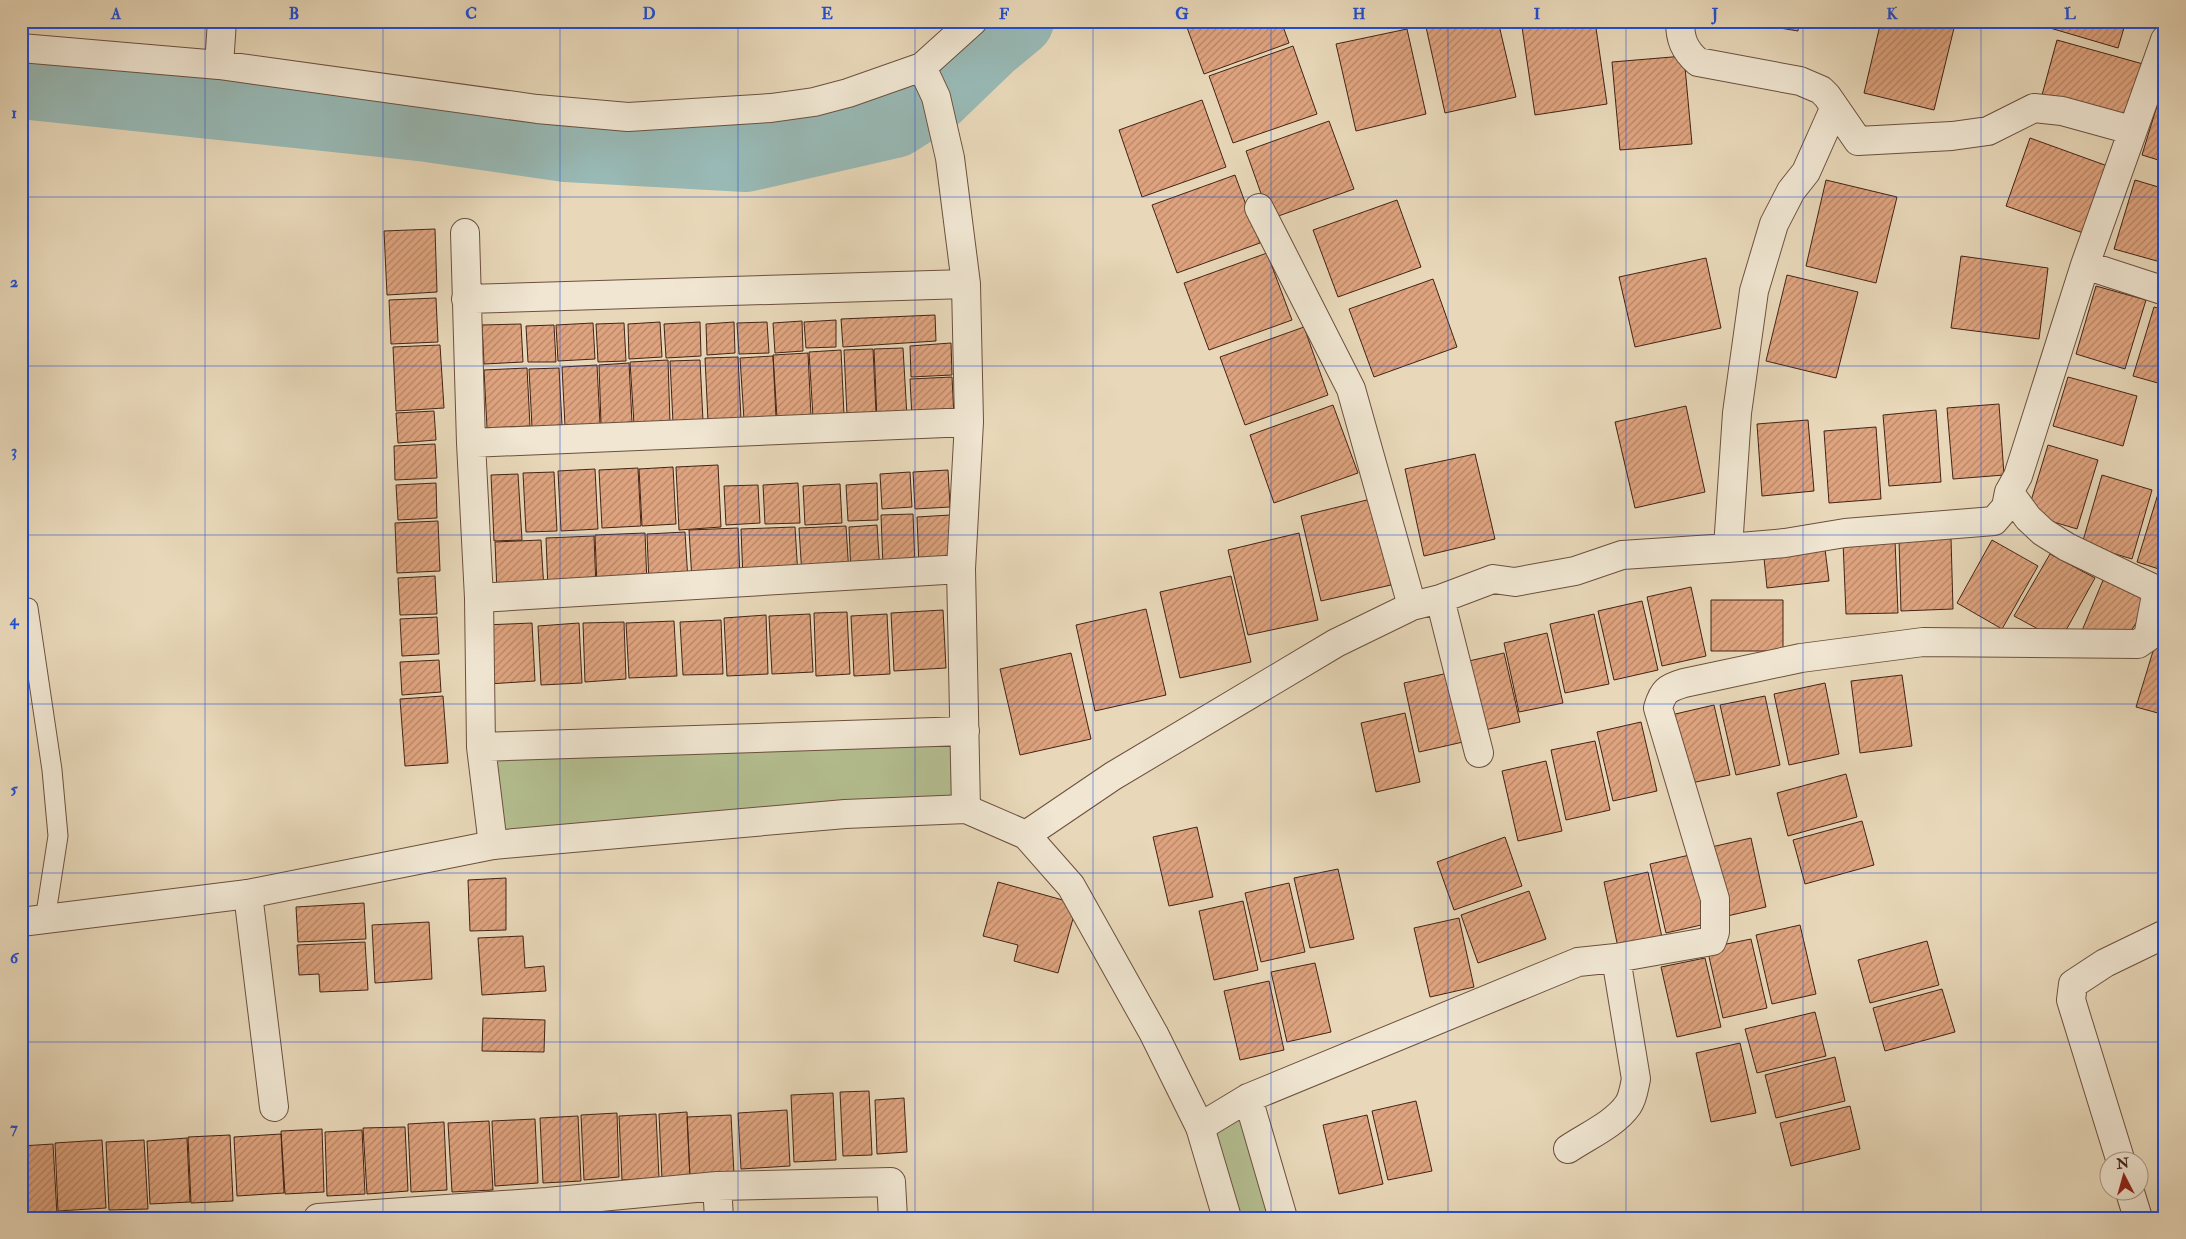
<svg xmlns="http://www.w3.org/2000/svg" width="2186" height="1239" font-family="'IM FELL Double Pica',serif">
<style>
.green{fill:#b4bf91;stroke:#7c7153}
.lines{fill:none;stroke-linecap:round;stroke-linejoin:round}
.river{stroke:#98b9b5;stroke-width:70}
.building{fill:url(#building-hatch);stroke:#432315}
.service-casing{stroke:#6c503e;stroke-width:21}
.minor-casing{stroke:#6c503e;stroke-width:30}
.tertiary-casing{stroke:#6c503e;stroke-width:30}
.service{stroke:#f0e6d2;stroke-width:19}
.minor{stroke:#f0e6d2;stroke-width:28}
.tertiary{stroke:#f0e6d2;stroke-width:28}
.grid{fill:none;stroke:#1d4ed8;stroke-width:1;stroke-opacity:0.55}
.neatline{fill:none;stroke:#1d4ed8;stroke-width:2}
.grid-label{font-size:16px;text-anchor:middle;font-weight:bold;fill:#1d4ed8}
</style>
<defs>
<pattern id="building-hatch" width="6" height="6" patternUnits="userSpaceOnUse" patternTransform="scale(1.25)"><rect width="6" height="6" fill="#dfa47f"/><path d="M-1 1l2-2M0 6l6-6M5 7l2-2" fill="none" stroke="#b68567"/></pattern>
</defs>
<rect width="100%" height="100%" fill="#e8d8b9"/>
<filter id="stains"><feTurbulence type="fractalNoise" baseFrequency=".004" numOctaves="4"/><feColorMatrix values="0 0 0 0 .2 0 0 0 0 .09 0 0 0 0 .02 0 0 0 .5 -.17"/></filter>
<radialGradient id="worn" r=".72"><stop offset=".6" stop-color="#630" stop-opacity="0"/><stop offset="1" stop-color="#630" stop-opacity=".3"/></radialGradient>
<path class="green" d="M973,21H1019L990,45L936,97L895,123L746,157L566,147L307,113L21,84V48L537,109L771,108L922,67Z
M965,731L966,809L493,845L481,747Z
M1248,1098L1283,1218H1227L1200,1127Z"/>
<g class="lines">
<path class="river" d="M21,84L428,127L566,147L746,157L895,123L936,97L990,45L1019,21"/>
</g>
<path class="building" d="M1188,21H1281L1289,43L1204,74L1185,22Z
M1451,21H1498L1516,97L1445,113L1426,27Z
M1566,21H1595L1607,104L1535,115L1522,27Z
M1737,21H1799L1798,31Z
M1881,21H1942L1955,24L1934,110L1864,93Z
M2034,21H2126L2118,48L2033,23Z
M1407,29L1426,114L1356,131L1336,44Z
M2057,40L2143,64L2127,119L2042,95Z
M1293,46L1317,114L1233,143L1209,76Z
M1684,56L1692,144L1620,150L1612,62Z
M2163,86L2165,87V162L2142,155Z
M1202,100L1226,167L1142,197L1119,130Z
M1329,121L1354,189L1270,219L1246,151Z
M2030,138L2113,168L2089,235L2006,206Z
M1235,175L1260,243L1177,273L1152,205Z
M1826,180L1897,197L1876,283L1806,266Z
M2135,180L2165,189L2164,263L2114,249Z
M1397,200L1421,267L1338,297L1313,230Z
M435,229L437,292L387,295L384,231Z
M1267,253L1292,320L1209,350L1184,283Z
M1961,256L2048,268L2039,339L1951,328Z
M1706,258L1721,328L1635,347L1619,277Z
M1787,275L1858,292L1836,378L1766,361Z
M1433,279L1457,347L1374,377L1349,309Z
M2096,286L2146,300L2125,369L2076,354Z
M436,298L438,342L391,344L389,300Z
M2154,307L2165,310V385L2133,376Z
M935,315L936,341L843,347L841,319Z
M836,320V347L806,348L804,322Z
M802,321L803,351L775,353L773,323Z
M660,322L662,357L629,359L628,324Z
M700,322L701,356L666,358L664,324Z
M734,322L735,353L707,355L706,324Z
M767,322L769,353L739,354L737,323Z
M593,323L595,359L558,361L556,325Z
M624,323L626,361L598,362L596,324Z
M521,324L523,362L484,364L482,325Z
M554,325L556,362H528L526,326Z
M1304,327L1328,395L1245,425L1220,357Z
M951,343L952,375L911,377L910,346Z
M440,345L444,408L396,411L393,347Z
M903,348L907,417L877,419L874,349Z
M873,349L876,413L847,415L844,350Z
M841,350L844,415L813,417L809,352Z
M808,353L811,416L777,418L773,355Z
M773,356L776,418L744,420L740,358Z
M738,357L741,419L708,421L705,358Z
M668,360L670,422L634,424L630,362Z
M700,360L703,421L673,423L670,361Z
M629,363L632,422L601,424L599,365Z
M597,365L600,424L565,426L562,367Z
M527,368L530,426L487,428L484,370Z
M559,368L562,425L532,427L529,369Z
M952,377L954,417L912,419L910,379Z
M2068,377L2137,396L2123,446L2053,426Z
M1999,404L2004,475L1953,479L1947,408Z
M1333,405L1358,473L1274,503L1250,435Z
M1686,406L1705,492L1635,508L1615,422Z
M1936,410L1941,482L1889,486L1883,415Z
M434,411L436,440L398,443L396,413Z
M1808,420L1814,491L1762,496L1757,424Z
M1876,427L1881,499L1829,503L1824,431Z
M435,444L437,478L395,480L394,446Z
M2048,445L2098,460L2077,529L2027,514Z
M1475,454L1495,539L1424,556L1405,469Z
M718,465L721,527L679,530L676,467Z
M673,467L676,524L642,526L639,469Z
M638,468L641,526L602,528L599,470Z
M595,469L598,529L561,531L558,471Z
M948,470L950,507L915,509L913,472Z
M554,472L557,531L526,532L523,473Z
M910,472L912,507L882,509L880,474Z
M518,474L522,540L494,541L491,475Z
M2102,475L2152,490L2132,559L2082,544Z
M436,483L437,518L398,520L396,485Z
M798,483L800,523L765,524L763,485Z
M877,483L878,520L848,521L846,485Z
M840,484L842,523L805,525L803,486Z
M758,485L760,523L726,525L724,486Z
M2158,494L2165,496V571L2137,562Z
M1371,499L1391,585L1321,601L1301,516Z
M913,514L915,565L883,567L881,515Z
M950,515L952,565L919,567L917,517Z
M438,521L440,571L397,573L395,523Z
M877,525L880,573L851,575L849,527Z
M846,526L849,574L802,576L799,528Z
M795,527L798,576L743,579L741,529Z
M738,528L740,579L692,581L689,530Z
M685,532L688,581L649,584L647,534Z
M645,533L647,584L597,586L595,535Z
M1299,533L1318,620L1248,635L1228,550Z
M594,536L596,588L548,591L546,538Z
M1951,538L1953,609L1901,611L1899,539Z
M541,540L544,590L497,593L495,542Z
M1992,540L2038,566L2002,629L1957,603Z
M1824,541L1829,581L1767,588L1763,548Z
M1895,541L1898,613L1846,614L1843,542Z
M2050,554L2095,578L2060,641L2014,616Z
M2106,573L2151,599L2123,644L2081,633Z
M435,576L437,614L400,615L398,578Z
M1231,576L1251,662L1180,678L1160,592Z
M1691,587L1706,656L1662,666L1647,597Z
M1711,600H1783V651H1711Z
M1642,601L1658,670L1614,680L1598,611Z
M1146,609L1166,695L1095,711L1076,625Z
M943,610L946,668L894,671L891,613Z
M847,612L850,674L816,676L814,613Z
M810,614L813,672L772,674L769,616Z
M887,614L890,674L854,676L851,616Z
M1594,614L1609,684L1565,693L1550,624Z
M766,615L768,674L727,676L724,618Z
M437,617L439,654L402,656L400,619Z
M721,620L723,674L683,675L680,622Z
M674,621L677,676L629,678L626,623Z
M624,622L626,679L585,682L583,623Z
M532,623L535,681L488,684L485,625Z
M579,623L582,683L541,685L538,626Z
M1547,633L1563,703L1519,712L1504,643Z
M2157,638L2165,641V715L2136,707Z
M1071,653L1091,739L1020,755L1000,669Z
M1504,653L1520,722L1476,732L1460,663Z
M439,660L441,692L402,695L400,662Z
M1448,673L1463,742L1419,752L1404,683Z
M1902,675L1912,746L1860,753L1851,681Z
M1825,683L1839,754L1789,765L1774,694Z
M443,696L448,763L405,766L400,699Z
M1765,696L1780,765L1736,775L1720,705Z
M1714,705L1730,775L1686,784L1671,715Z
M1405,713L1420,782L1376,792L1361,723Z
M1641,722L1657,791L1613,801L1597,732Z
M1595,741L1610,810L1566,820L1551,750Z
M1546,761L1562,831L1518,841L1502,771Z
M1846,774L1857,817L1788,836L1777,793Z
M1862,821L1874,865L1805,884L1793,840Z
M1197,827L1213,897L1169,906L1153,837Z
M1505,837L1522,886L1454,910L1437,862Z
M1751,838L1766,907L1723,917L1707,848Z
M1694,854L1710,923L1666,933L1650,864Z
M1338,869L1354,939L1310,948L1294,878Z
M1648,872L1663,942L1619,952L1604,882Z
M506,878V930L470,931L468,880Z
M998,882L1077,904L1058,973L1014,961L1018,945L983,936Z
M1289,883L1305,952L1261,962L1245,893Z
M1529,891L1546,939L1478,963L1461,915Z
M1243,901L1258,970L1214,980L1199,911Z
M364,903L366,939L298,942L296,907Z
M1459,918L1474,987L1430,997L1414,928Z
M429,922L432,979L375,983L372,925Z
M1800,925L1816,994L1772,1004L1756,935Z
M523,936L525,968L544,966L546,991L482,995L478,938Z
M1751,939L1767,1008L1723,1018L1707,948Z
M1927,941L1939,985L1870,1003L1858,960Z
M365,942L368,990L320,992L319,974L299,975L297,945Z
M1705,958L1721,1027L1677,1037L1661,967Z
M1315,963L1331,1032L1287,1042L1271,972Z
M1269,981L1284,1050L1240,1060L1224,991Z
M1942,989L1955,1032L1885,1051L1873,1008Z
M1815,1012L1826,1056L1757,1073L1745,1029Z
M483,1018L545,1020L544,1052L482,1051Z
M1740,1043L1756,1113L1711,1122L1696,1053Z
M1835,1057L1845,1101L1776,1118L1765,1075Z
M869,1091L872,1155L843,1156L840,1092Z
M833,1093L836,1160L794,1162L791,1095Z
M904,1098L907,1152L877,1154L875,1100Z
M1416,1101L1432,1171L1388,1180L1372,1111Z
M1850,1106L1860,1149L1791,1166L1780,1123Z
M787,1110L790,1166L741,1169L738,1113Z
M687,1112L690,1178L662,1179L659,1114Z
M617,1113L619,1177L584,1180L581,1115Z
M656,1114L659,1178L622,1180L619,1116Z
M731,1115L734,1175L690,1178L687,1117Z
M1367,1115L1383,1184L1339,1194L1323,1125Z
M578,1116L581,1181L543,1183L540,1118Z
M535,1119L538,1183L495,1186L492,1121Z
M489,1121L493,1190L452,1192L448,1123Z
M444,1122L447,1190L411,1192L408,1124Z
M405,1127L408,1191L367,1194L363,1128Z
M322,1129L324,1192L285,1194L281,1131Z
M362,1130L365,1194L327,1196L325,1132Z
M281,1134L284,1193L237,1196L234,1137Z
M230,1135L233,1201L191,1203L188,1137Z
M187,1138L190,1202L150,1204L147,1141Z
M102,1140L106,1208L58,1211L55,1143Z
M144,1140L148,1209L109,1210L106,1142Z
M53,1144L57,1215L21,1217V1146Z"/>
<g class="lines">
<g class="service-casing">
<path id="service" d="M28,608L52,770L58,836L45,920"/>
</g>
<g class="minor-casing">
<path id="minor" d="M1680,21C1680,39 1684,50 1698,62L1800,81L1821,90L1827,96L1858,141L1952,136L1988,131L2034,108L2062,111L2131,130
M21,48L219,65L537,109L628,117L771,108L814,102L848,93L922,67L973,21
M219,65L222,21
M922,67L936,97L950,158L966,284L969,422L961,569L966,809
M1259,208L1351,389L1412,606
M465,233L471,443L479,598L481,747L493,845
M2085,265L2165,291
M466,299L966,284
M471,443L969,422
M2009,492L2028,518L2043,532L2067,547L2165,594
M1728,548L1737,413L1754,291L1774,224L1791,191L1806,172L1834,109
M479,598L961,569
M1440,599L1479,753
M481,747L965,731
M1026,835L1113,776L1336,643L1412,606L1440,599L1493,579L1515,582L1575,571L1622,555L1728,548L1785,543L1845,533L1994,521L2006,507L2009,492L2018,476L2085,265L2165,40
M248,894L274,1107
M1248,1098L1283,1218
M1200,1127L1248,1098L1578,962L1616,958L1712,941L1715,932V899L1658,708C1663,691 1667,688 1684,683L1801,658L1923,642L2138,644L2148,637L2157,590
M1568,1149C1587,1136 1615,1124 1628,1105C1633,1098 1634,1088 1636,1079L1616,958
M2121,1162L2071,1000L2073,984L2105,963L2165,934
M717,1186L719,1218
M2130,1192L2138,1218
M318,1218L547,1202L717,1186L891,1182L893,1218"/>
</g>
<g class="tertiary-casing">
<path id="tertiary" d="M21,922L248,894L493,845L845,814L966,809L1026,835L1071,886L1154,1034L1200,1127L1227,1218"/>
</g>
<use href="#service" class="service"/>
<use href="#minor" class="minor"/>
<use href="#tertiary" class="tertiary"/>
</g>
<path class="grid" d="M205,21V1218M383,21V1218M560,21V1218M738,21V1218M915,21V1218M1093,21V1218M1271,21V1218M1448,21V1218M1626,21V1218M1803,21V1218M1981,21V1218M21,197H2165M21,366H2165M21,535H2165M21,704H2165M21,873H2165M21,1042H2165"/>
<rect width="2186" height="1239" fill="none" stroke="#e8d8b9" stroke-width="55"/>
<g transform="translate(2124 1176) rotate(354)"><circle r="24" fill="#f0e6d2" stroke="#ab9886"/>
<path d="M0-4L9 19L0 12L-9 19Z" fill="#8f2418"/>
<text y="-8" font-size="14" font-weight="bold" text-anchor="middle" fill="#432315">N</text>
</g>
<rect x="28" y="28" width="2130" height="1184" class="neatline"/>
<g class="grid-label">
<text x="116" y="19">A</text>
<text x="294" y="19">B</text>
<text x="471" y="19">C</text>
<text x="649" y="19">D</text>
<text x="827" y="19">E</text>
<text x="1004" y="19">F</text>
<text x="1182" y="19">G</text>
<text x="1359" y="19">H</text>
<text x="1537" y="19">I</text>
<text x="1715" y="19">J</text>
<text x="1892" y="19">K</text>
<text x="2070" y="19">L</text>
<text x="14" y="118">1</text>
<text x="14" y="287">2</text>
<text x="14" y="456">3</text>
<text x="14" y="625">4</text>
<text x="14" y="794">5</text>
<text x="14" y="963">6</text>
<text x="14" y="1133">7</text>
</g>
<rect width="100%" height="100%" filter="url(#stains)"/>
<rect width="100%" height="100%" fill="url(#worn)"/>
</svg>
